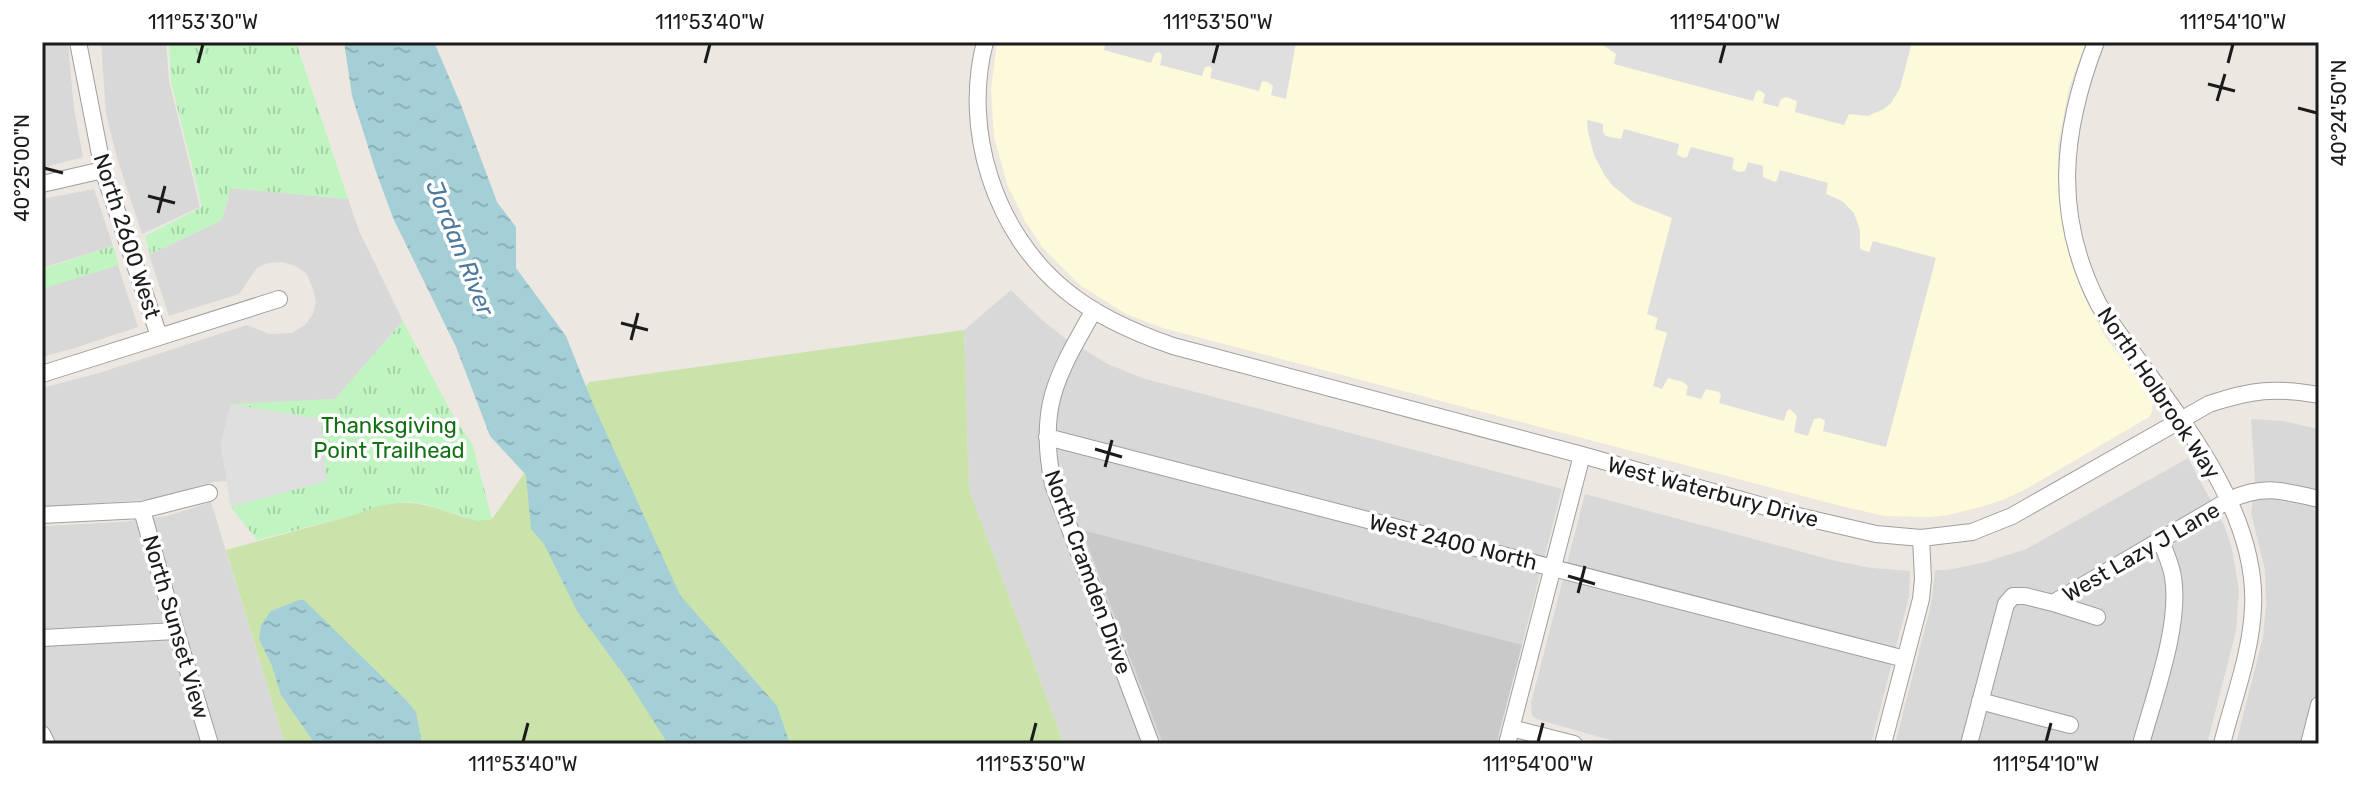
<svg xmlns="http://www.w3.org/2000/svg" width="2361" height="786" font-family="Rubik,sans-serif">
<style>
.residential{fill:#d9d8d8}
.education{fill:#fcfada}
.religious{fill:#c9c9c9}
.grass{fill:#cae3aa}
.park{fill:url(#park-tufts)}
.parking{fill:#dfdfdf}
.water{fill:url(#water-ripples)}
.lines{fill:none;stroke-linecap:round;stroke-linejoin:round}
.minor-casing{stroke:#9f9f9f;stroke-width:18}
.minor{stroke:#fff;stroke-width:16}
.ticks{fill:none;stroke:#1b1b1b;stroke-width:3}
.labels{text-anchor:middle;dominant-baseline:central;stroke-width:7;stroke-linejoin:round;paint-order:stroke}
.street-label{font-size:22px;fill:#1b1b1b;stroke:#fff}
.park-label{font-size:22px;fill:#137014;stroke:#fff}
.water-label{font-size:24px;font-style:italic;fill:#4d7a9c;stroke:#fff}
.neatline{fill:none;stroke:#1b1b1b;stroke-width:3}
.ticks-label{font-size:20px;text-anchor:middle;fill:#1b1b1b}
</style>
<defs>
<pattern id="park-tufts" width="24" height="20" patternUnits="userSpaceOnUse" patternTransform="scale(2)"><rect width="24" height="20" fill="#c0f4c1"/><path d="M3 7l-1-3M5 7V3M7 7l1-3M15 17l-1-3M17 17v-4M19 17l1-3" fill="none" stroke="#a4d1a5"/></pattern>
<pattern id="water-ripples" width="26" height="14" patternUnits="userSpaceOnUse" patternTransform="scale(2)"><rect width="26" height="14" fill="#a5cfd7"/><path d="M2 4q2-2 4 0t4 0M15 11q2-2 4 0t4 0" fill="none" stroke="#8db1b8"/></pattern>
</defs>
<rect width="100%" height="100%" fill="#ece8e1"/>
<path class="residential" d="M42,42H68L74,109L83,157L42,168Z
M101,42H166L169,81L200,207L142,234L117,158L106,114Z
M231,188L348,199L360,233L403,321L335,399L231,405L221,444L227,481L213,482L157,499L42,507V388L99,373L247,325L269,334L292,333L306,324L313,314L316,301L312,286L306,273L295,266L282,262L268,263L257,268L239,294L169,316L149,255L222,220Z
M94,189L113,246L42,268V199Z
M118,265L138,327L75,348L42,357V288Z
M1011,290L1042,320L1066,339L1108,364L1142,378L1562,489L1499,735L1532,744H1064L969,489L964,330Z
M2251,419L2283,421L2319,429L2318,744H2236L2263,637L2266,604L2265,570L2251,513L2255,481Z
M2188,458L2224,525L2232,549L2239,591L2236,631L2207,744H1895L1931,605L1935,570H1948L1986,562L2026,549Z
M1585,494L1836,561L1872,568L1910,571L1909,597L1871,744H1625L1536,719L1532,715L1531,703Z
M211,502L285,744H42V526L121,522L167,516Z"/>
<path class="education" d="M997,42H2086L2069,88L2058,145V190L2063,230L2071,263L2085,299L2106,338L2150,394L2153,403L2152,412L2149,417L2026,489L2005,499L1984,506L1948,515L1930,517L1885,516L1841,506L1163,328L1126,314L1080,285L1043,248L1025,221L1007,184L994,137L991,89Z"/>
<path class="religious" d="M1082,530L1522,645L1496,744H1163Z"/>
<path class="grass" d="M964,330L969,489L1064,744H285L226,550L354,515C380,499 415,500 442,510C461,516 473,522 492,519L589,382Z"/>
<path class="park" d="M169,42H296L348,199L231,188L222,220L150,254L145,236L202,207L171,82Z
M113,246L119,265L42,289V269Z
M403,321L451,412L473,446L492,519L478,521L424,504L406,502L378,506L354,515L257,540L231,507L221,444L231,404L335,399Z"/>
<path class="parking" d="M1106,42H1296L1286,99L1271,95L1273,86L1268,82L1262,81L1259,91L1210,78L1212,69L1210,66L1205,67L1202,76L1160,65L1162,55L1159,52L1155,53L1151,63L1104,50Z
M1599,42H1912L1900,88L1891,103L1884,109L1868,116L1849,114L1844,125L1795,112L1797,101L1786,97L1781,99L1778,107L1763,103L1765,94L1759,90L1756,92L1753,101L1614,64L1616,54Z
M1587,120L1603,124V132L1606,136L1621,139L1624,129L1679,144L1677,154L1683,158L1687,157L1691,147L1734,158L1732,169L1739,172L1745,171L1748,162L1763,166V177L1775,182L1777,180L1780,170L1828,183L1826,194L1842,201L1854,213L1860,230V249L1869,252L1873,241L1936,258L1886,447L1823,431L1825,421L1820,418L1814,419L1808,436L1794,432L1797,416L1790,409L1787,411L1784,421L1719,403L1721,395L1719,392L1706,389L1701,399L1686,395L1688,386L1683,382L1668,378L1662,389L1653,386L1667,333L1655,329L1658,318L1647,314L1672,218L1634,203L1613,186L1605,176L1594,155L1588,132Z
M231,404L321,419L327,481L231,507L221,444Z"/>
<path class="water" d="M344,42H434L461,105L497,202L516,227V268L566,336L593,404L680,595L777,706L790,744H668L626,678L577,611L544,544L531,529L526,475L490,436L456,347L393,218L375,169L352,96Z
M299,600H304L406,700L416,712L422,744H315L281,695L272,666L259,639L261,625L271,611Z"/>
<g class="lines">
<g class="minor-casing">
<path id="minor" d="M78,42L103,170L159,336
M985,42C962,129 994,232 1065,290C1096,316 1135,333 1173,346L1582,455L1798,516L1876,534L1921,538L1972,532L2012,516L2209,404C2251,390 2275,387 2319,395
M2096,42C2061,133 2053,216 2099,305C2156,392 2259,497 2253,608C2251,654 2233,700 2222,744
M42,184L103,170
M1094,310C1057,375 1037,407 1053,484L1151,744
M42,374L279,299
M1047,437L1905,659
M142,510L176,631L210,744
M42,515L142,510L209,493
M2053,603L2097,617
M42,638L176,631
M1980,701L2070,725
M1511,728L1574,744
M42,734L47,744
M1507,744L1582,455
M1883,744L1921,599L1923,579L1921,538
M1969,744L2006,604L2013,596H2025L2053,603L2229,500C2265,484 2283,491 2319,499
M2141,744C2154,696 2181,625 2173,577C2171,564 2165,552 2161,541
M2309,744L2319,705"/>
</g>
<use href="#minor" class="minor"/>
</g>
<path class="ticks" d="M198,63L203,44M705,63L710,44M1213,63L1218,44M1720,63L1725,44M2228,63L2233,44M2208,84L2235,91M2217,101L2225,74M2298,108L2317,113M44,168L63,173M148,196L175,203M158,213L165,186M621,323L648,330M631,340L638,313M1095,449L1122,457M1105,467L1112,440M1568,576L1595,584M1578,593L1585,566M523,742L528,723M1031,742L1036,723M1538,742L1543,723M2046,742L2051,723"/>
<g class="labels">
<g class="street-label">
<text transform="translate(127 236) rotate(72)">North 2600 West</text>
<text transform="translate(2159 393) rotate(56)">North Holbrook Way</text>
<text transform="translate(1713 492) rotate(15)">West Waterbury Drive</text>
<text transform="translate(1453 542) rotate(14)">West 2400 North</text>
<text transform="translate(2141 552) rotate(-30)">West Lazy J Lane</text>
<text transform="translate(1088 572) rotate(70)">North Cramden Drive</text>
<text transform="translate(176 627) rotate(74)">North Sunset View</text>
</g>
<g class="park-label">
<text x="389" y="425">Thanksgiving<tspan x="389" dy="25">Point Trailhead</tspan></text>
</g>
<g class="water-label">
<text transform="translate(460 248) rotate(68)">Jordan River</text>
</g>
</g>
<rect width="2361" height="786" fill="none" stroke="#ffffff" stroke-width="88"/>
<rect x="44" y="44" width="2273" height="698" class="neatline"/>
<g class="ticks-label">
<text x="203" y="29">111°53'30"W</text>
<text x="710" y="29">111°53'40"W</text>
<text x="1218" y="29">111°53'50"W</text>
<text x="1725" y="29">111°54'00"W</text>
<text x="2233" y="29">111°54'10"W</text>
<text transform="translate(2339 113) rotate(-90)" y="7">40°24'50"N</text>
<text transform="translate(22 168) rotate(-90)" y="7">40°25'00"N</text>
<text x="523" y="771">111°53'40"W</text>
<text x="1031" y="771">111°53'50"W</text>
<text x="1538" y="771">111°54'00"W</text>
<text x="2046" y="771">111°54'10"W</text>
</g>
</svg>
